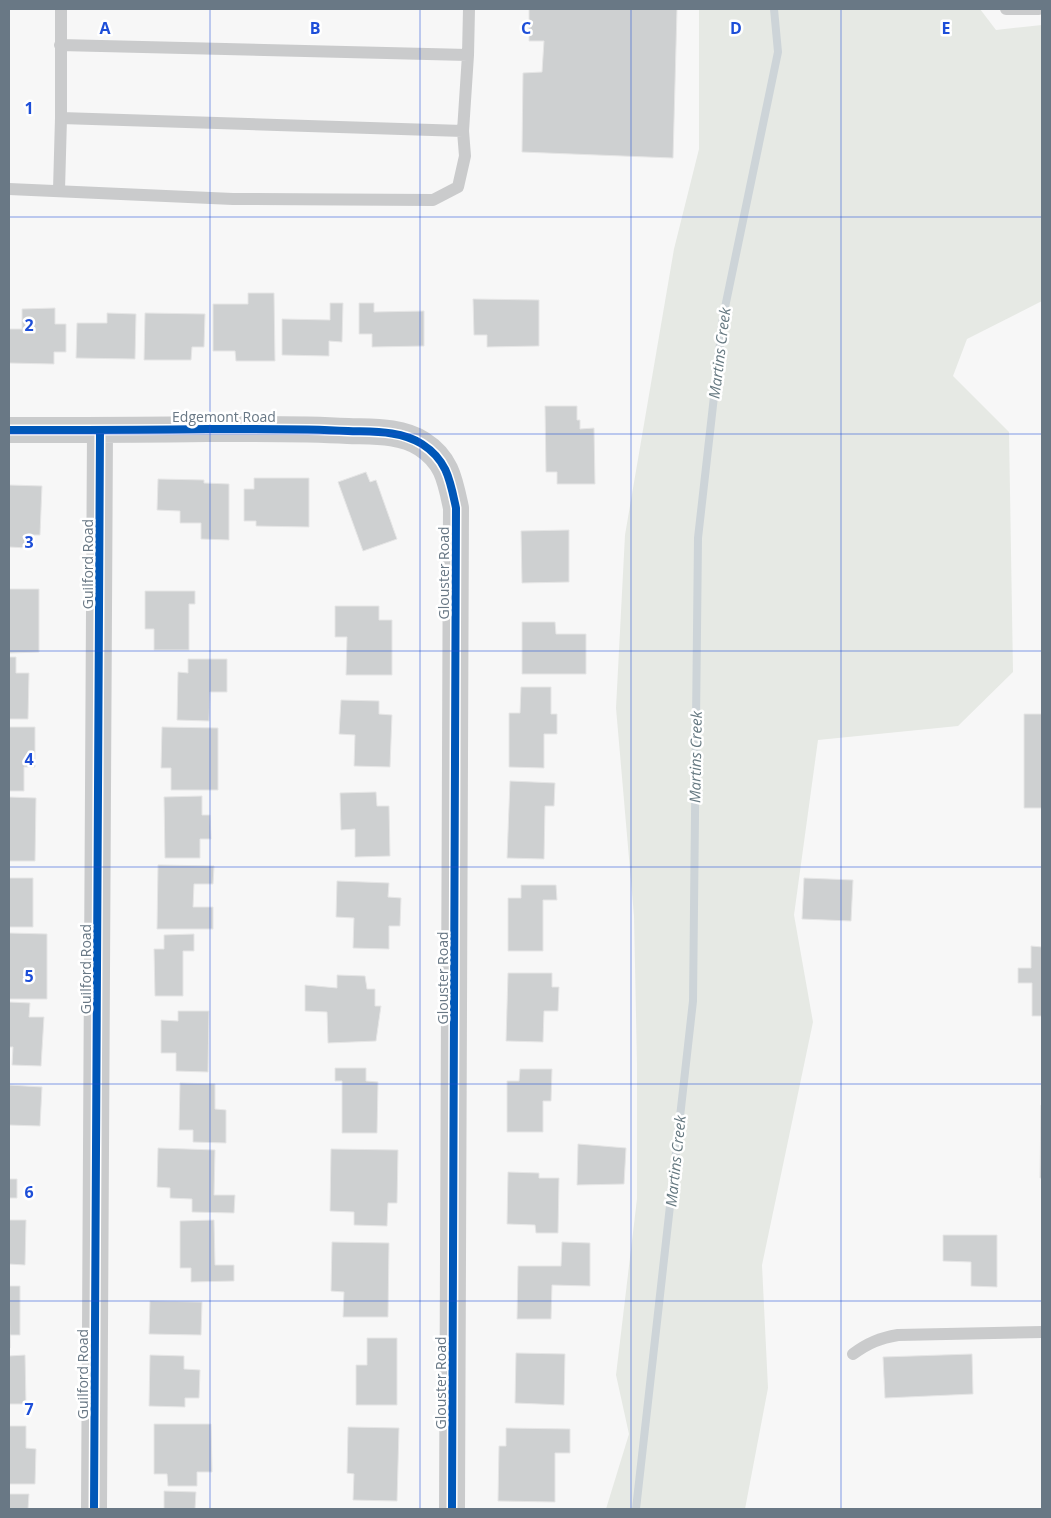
<svg xmlns="http://www.w3.org/2000/svg" width="1051" height="1518" font-family="'Open Sans',sans-serif">
<style>
.green{fill:#e6e9e4}
.lines{fill:none;stroke-linecap:round;stroke-linejoin:round}
.stream{stroke:#cdd4d8;stroke-width:8}
.building{fill:#ced0d1;stroke:#e6e6e6}
.lane{stroke:#cacbcc;stroke-width:12}
.street{stroke:#cacbcc;stroke-width:26}
.cycleway-casing{stroke:#fff;stroke-width:11}
.cycleway{stroke:#0057b8;stroke-width:8}
.grid{fill:none;stroke:#1d4ed8;stroke-width:1;stroke-opacity:0.55}
.labels{text-anchor:middle;dominant-baseline:central;stroke-width:5;stroke-linejoin:round;paint-order:stroke}
.street-label{font-size:14px;fill:#697885;stroke:#fff}
.water-label{font-size:15px;font-style:italic;fill:#657880;stroke:#fff}
.grid-label{font-size:16px;text-anchor:middle;font-weight:bold;fill:#1d4ed8;stroke:#fff;stroke-width:5;stroke-linejoin:round;paint-order:stroke}
</style>
<rect width="100%" height="100%" fill="#f7f7f7"/>
<path class="green" d="M699,9H980L996,30L1042,25V301L967,339L953,376L1009,432L1013,672L958,726L818,740L794,915L813,1022L762,1265L768,1388L745,1509H606L629,1434L616,1375L637,1199V1064L634,916L616,708L625,535L674,249L699,149Z"/>
<g class="lines">
<path class="stream" d="M636,1509L693,1001L698,538L723,317L778,52L774,9"/>
</g>
<path class="building" d="M529,9H677L673,158L522,152L523,73L542,72L544,41H529Z
M248,293H274L275,361H236L235,351H213V304H248Z
M473,299L539,300V346L487,347V335H474Z
M330,303H343L342,342L329,341V356L282,355V319L330,320Z
M359,303H374V312L424,311V346L372,347V334H359Z
M55,308V324H66V352H54V364L9,363V329H22V309Z
M107,313L136,314L135,359L76,358L77,323H107Z
M145,313L205,314L204,347H192L191,360H144Z
M545,406H577V420H580V429L594,428L595,484H557V472H546Z
M366,472L370,482L376,480L397,539L363,551L338,482Z
M254,478H309V527L256,526V521H244V489H254Z
M158,479L204,480V483L229,484V540L201,539V523H180V511L157,510Z
M9,485L42,486L40,535H29V548L9,547Z
M569,530V582L522,583L521,531Z
M9,589H39V652L9,653Z
M145,591H195V604H189V650H154V629H145Z
M335,606H379V620H392V675H346L347,637H335Z
M522,622H555L556,634H586V674H522Z
M9,657H16V673H29L28,719H9Z
M188,659H227V692H210L209,721L177,720L178,672L188,673Z
M521,687H551V714H557V734H544V768L509,767V713H520Z
M341,700L379,701V714L392,715L390,767L354,766L355,735L339,734Z
M1024,714H1042V808H1024Z
M9,727H35V767H24V791H9Z
M162,727L218,728V790H171V768H161Z
M510,781L555,783L554,806H545L544,859L507,858Z
M376,792L377,806H389L390,856L355,857V829L341,830L340,793Z
M202,796V815H210L211,839H200V858H165L164,797Z
M9,797L36,798L35,861H9Z
M158,865L214,866L213,884H194L193,907H213V929H157Z
M9,878H33V927H9Z
M804,878L853,880L851,921L802,919Z
M337,881L389,883L388,897L401,898L400,926H389V949L353,948L354,918L336,917Z
M521,885H556L557,900H543V951H508V898H521Z
M9,933L47,934V999H9Z
M194,934V951H183V996H155L154,949H164V935Z
M1031,946L1042,947V1016H1032V983H1018V968H1031Z
M508,973H552V987H559L558,1011H544L543,1042L506,1041Z
M337,975L365,976L367,989H375V1006H381L376,1041L328,1043L327,1012L305,1011V985L337,988Z
M9,1002L30,1003L29,1017H44L41,1066L12,1065L13,1047H9Z
M178,1011H209L208,1072L176,1071V1053H161V1020L178,1021Z
M335,1068H366V1081L378,1082L377,1133H342V1081H335Z
M520,1069H552L551,1101H543V1132H507V1081H519Z
M180,1083L215,1084V1109L226,1110V1143L193,1142V1130H179Z
M9,1085L42,1087L40,1126L9,1125Z
M1041,1105H1042V1178H1040Z
M578,1144L626,1148L624,1184L577,1185Z
M158,1148L215,1150L214,1195H235L234,1213L192,1212V1199L170,1198V1188L157,1187Z
M331,1149L398,1150L397,1203H388L387,1226L354,1225V1212L330,1211Z
M508,1172L539,1173V1178H559L558,1233H536L535,1225L507,1224Z
M9,1179H17V1198H9Z
M9,1220H26L25,1265L9,1264Z
M214,1220L215,1265H234V1281L191,1282V1268H180V1221Z
M943,1235H997V1287L971,1286V1262L943,1261Z
M332,1242L389,1243L388,1317H343L344,1292L331,1291Z
M562,1242L590,1243V1286L552,1285L551,1319H517L518,1266H561Z
M9,1286H20V1335H10V1348Z
M150,1301L202,1302L201,1335L149,1334Z
M367,1338H397V1405H356V1365H367Z
M516,1353L565,1354L564,1405L515,1403Z
M972,1354L973,1394L885,1398L883,1357Z
M25,1355L26,1404H9V1356Z
M150,1355L184,1356V1369L200,1370L199,1398H185V1407L149,1406Z
M154,1424H211L212,1472H197V1486H168L167,1474H154Z
M9,1426H26V1448L36,1449L35,1484H9Z
M348,1427L399,1428L397,1501L353,1500L354,1474L347,1473Z
M506,1428L570,1429V1453H555V1502L498,1501L499,1446H506Z
M164,1491L196,1492L195,1509H164Z
M9,1494H29L28,1509H9Z"/>
<g class="lines">
<path class="lane" d="M61,9V118L463,131
M1006,9H1039
M60,45L468,55
M9,189L233,199L433,200L458,187L465,156L463,131L468,55L469,9
M59,190L61,118
M853,1354C868,1343 880,1338 898,1335L1042,1332"/>
<path class="street" d="M9,430C75,430 141,430 207,429C254,429 300,428 348,431C372,432 400,430 422,444C447,460 450,480 456,508L452,1509
M94,1509L100,430"/>
<g class="cycleway-casing">
<path id="cycleway" d="M9,430C75,430 141,430 207,429C254,429 300,428 348,431C372,432 400,430 422,444C447,460 450,480 456,508L452,1509
M94,1509L100,430"/>
</g>
<use href="#cycleway" class="cycleway"/>
</g>
<path class="grid" d="M210,9V1509M420,9V1509M631,9V1509M841,9V1509M9,217H1042M9,434H1042M9,651H1042M9,867H1042M9,1084H1042M9,1301H1042"/>
<g class="labels">
<g class="street-label">
<text x="224" y="416">Edgemont Road</text>
<text transform="translate(87 564) rotate(-90)">Guilford Road</text>
<text transform="translate(443 573) rotate(-90)">Glouster Road</text>
<text transform="translate(85 969) rotate(-90)">Guilford Road</text>
<text transform="translate(442 978) rotate(-90)">Glouster Road</text>
<text transform="translate(82 1374) rotate(-90)">Guilford Road</text>
<text transform="translate(440 1383) rotate(-90)">Glouster Road</text>
</g>
<g class="water-label">
<text transform="translate(719 353) rotate(-83)">Martins Creek</text>
<text transform="translate(695 757) rotate(-89)">Martins Creek</text>
<text transform="translate(675 1161) rotate(-84)">Martins Creek</text>
</g>
</g>
<g class="grid-label">
<text x="105" y="34">A</text>
<text x="315" y="34">B</text>
<text x="526" y="34">C</text>
<text x="736" y="34">D</text>
<text x="946" y="34">E</text>
<text x="29" y="114">1</text>
<text x="29" y="331">2</text>
<text x="29" y="548">3</text>
<text x="29" y="765">4</text>
<text x="29" y="982">5</text>
<text x="29" y="1198">6</text>
<text x="29" y="1415">7</text>
</g>
<rect width="1051" height="1518" fill="none" stroke="#697885" stroke-width="20"/>
</svg>
